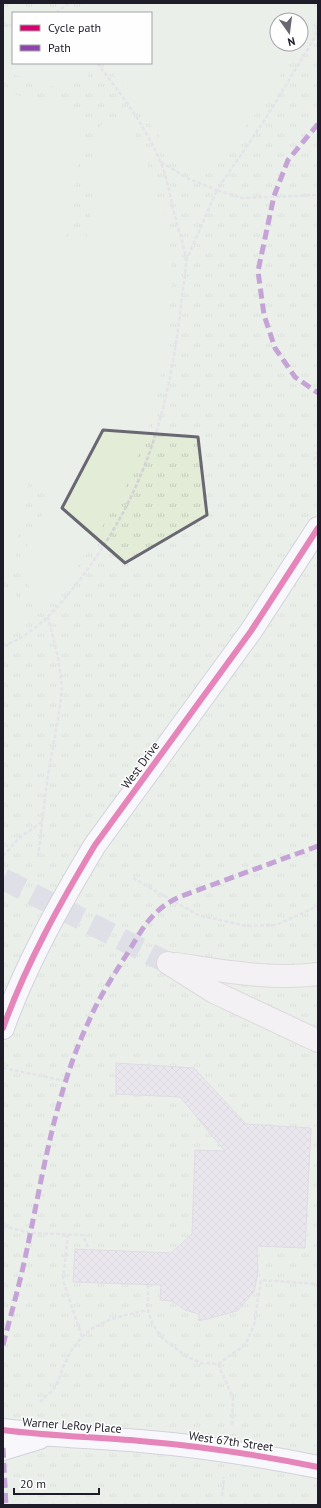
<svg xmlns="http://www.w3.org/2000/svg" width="321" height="1508" font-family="'PT Sans',sans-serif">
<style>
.park{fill:url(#park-tufts);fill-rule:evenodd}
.pitch{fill:#e2ecd7}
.building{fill:url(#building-cross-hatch);stroke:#c8bfc6}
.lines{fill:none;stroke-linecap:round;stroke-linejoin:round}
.major-tunnel{stroke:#c8c7d0;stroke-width:22;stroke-dasharray:22 11;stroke-linecap:butt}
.minor-casing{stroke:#aeacb6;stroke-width:24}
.major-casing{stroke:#c2b8b9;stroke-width:24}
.path{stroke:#d2d1d5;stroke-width:2.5;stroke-dasharray:4 2;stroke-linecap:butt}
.minor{stroke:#fdfdfe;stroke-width:22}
.major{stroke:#f6f0ef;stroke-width:22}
.quiet{stroke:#8e44ad;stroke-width:5;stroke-dasharray:10 5;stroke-linecap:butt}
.cycleway-casing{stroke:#fefefe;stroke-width:8}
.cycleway{stroke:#d6006c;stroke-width:6}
.marked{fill:none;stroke:#696772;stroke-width:3;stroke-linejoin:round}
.labels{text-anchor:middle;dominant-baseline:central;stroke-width:3;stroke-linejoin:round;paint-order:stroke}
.street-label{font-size:12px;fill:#1e1c29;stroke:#fefefe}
</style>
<defs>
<pattern id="park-tufts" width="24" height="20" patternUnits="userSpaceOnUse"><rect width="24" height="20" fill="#e2ecd7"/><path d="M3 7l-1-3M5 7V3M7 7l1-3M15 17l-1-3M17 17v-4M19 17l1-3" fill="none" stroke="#c1cab9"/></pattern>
<pattern id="building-cross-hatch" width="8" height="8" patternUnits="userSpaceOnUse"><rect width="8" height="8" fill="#e3dae0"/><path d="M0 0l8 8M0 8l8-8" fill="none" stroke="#c2bac0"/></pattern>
</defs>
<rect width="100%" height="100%" fill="#f3f2fa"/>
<path class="park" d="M3,3H318V1505H3ZM13,13H151V63H13ZM277,20H301V44H277Z"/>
<path class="pitch" d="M98,3H314L310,20L301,39V20H277V44H298C283,73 265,99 246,126C238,139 228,155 216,164C211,168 206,170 199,169C173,165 124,86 106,63H151V13H97Z
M13,37V63H84L89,71L88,76L66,88L41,85L39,79L3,73V38Z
M3,93L69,104L84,125L66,239L85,245L95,187L82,185L85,169L87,164L92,163L100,126L120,114L131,127L143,153L167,225L172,276L165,355L147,433L125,488L81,563L47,601L37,598L23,576L30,533H39L48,482L28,479L14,562L3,570Z
M3,591L13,592L30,612C26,622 13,629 3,634Z"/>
<path class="building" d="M116,1063L194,1068L246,1124L311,1128L305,1248L257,1246L258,1272L254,1292L237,1311L199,1321V1314L185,1310L172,1301L160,1300L161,1285L73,1282L75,1249L171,1253L192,1234L195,1150L225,1151L180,1097L116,1094Z"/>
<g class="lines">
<path class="major-tunnel" d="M3,879L168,963"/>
<g class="minor-casing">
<path id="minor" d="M3,1028C26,964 60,903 95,845L251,631L318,528
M3,1430C49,1436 94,1437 140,1441C200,1446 259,1455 318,1467
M3,1449L39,1438"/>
</g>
<g class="major-casing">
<path id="major" d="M168,963L214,992L318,1041
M176,964C224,971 270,980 318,974"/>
</g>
<path class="path" d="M56,13L69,3
M3,26L13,25
M161,162L189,179L217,190L264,121L314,39L318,25
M186,261L217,190L242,198L318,195
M314,460L318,452
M3,646C32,636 55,611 74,587C143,500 169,414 181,304C182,291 186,275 186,261C185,247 178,230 175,216C170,198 168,178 160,161C145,125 121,94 97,63
M3,856L19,838L42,822
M38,857L47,781L60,707L62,686L58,657L48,617
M133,878L198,915L246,926L276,925L318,906
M3,1068L66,1081
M3,1226L30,1233L83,1235L89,1250
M68,1234L63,1280L82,1337
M148,1285V1310
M218,1364L233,1398L232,1427
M40,1402C45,1397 52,1392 55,1387C60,1379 61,1369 66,1361C84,1323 111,1318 148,1310L152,1323L162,1338L186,1356L201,1363L218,1364L245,1345L254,1325L261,1280L318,1284
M222,1496L224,1477"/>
<use href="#minor" class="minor"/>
<use href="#major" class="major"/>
<path class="quiet" d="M318,124L288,160L274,196L258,271L264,315L275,348L295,377L318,393
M3,1345C10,1318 18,1290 24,1263C42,1182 53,1098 88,1023C98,999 113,976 127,954C142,930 151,910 179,897L318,846
M3,1448L6,1505"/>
<g class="cycleway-casing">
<path id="cycleway" d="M3,1028C26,964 60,903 95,845L251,631L318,528
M3,1430C49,1436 94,1437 140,1441C200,1446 259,1455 318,1467"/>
</g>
<use href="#cycleway" class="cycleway"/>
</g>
<path d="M0 0H321V1508H0ZM103,430L198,437L207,515L125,563L62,508Z" fill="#f3f2fa" fill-opacity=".55" fill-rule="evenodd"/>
<path class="marked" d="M103,430L198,437L207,515L125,563L62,508Z"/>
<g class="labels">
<g class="street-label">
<text transform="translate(140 765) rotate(-54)">West Drive</text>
<text transform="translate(72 1425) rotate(4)">Warner LeRoy Place</text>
<text transform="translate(231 1441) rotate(8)">West 67th Street</text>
</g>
</g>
<rect width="321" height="1508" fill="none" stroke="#1e1c29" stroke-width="8"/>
<rect x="12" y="12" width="140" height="52" fill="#fefefe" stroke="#a4a4a9"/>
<rect x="20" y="25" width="20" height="6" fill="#d6006c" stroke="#a4a4a9"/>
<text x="48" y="32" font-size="12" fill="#1e1c29">Cycle path</text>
<rect x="20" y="45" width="20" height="6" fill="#8e44ad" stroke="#a4a4a9"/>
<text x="48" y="52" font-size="12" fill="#1e1c29">Path</text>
<g transform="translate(289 32) rotate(166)"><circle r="19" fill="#fefefe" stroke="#a4a4a9"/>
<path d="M0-3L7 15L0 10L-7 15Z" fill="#696772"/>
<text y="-6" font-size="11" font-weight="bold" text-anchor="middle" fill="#1e1c29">N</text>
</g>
<path d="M14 1488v6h85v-6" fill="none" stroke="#1e1c29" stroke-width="2"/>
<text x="20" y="1488" font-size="12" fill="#1e1c29" stroke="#fefefe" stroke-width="3" paint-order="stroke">20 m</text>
</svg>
